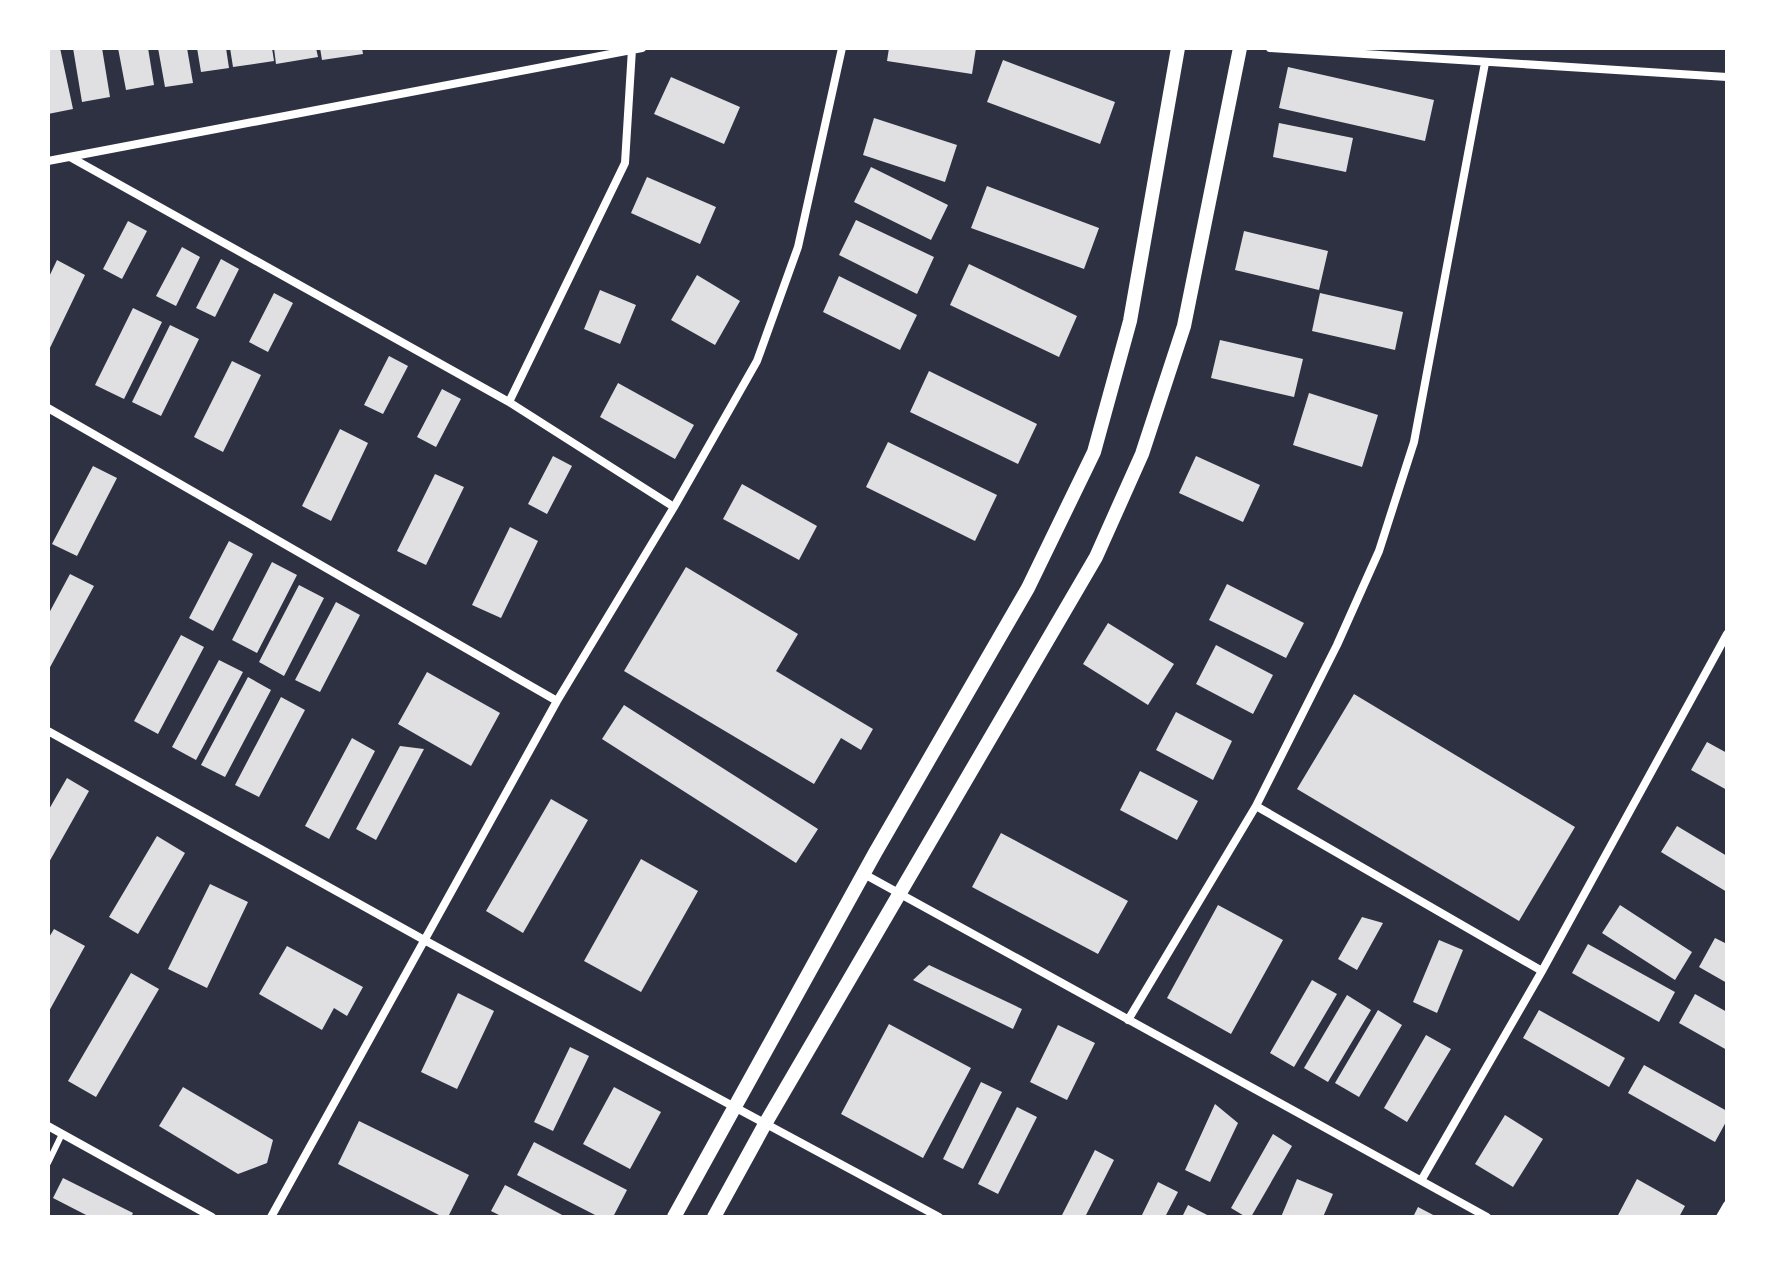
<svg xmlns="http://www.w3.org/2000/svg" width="1775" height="1265" font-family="Karla,sans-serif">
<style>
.building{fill:#e0e0e3}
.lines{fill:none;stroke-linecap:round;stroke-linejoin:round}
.service{stroke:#fff;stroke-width:6}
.minor{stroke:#fff;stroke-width:8}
.tertiary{stroke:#fff;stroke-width:14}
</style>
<rect width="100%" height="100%" fill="#2d3142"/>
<path class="building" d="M48,48H60L73,109L48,114Z
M73,48H102L110,97L82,102Z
M118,48H148L154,85L126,90Z
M158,48H187L193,83L165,87Z
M197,48H226L229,68L201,72Z
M230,48H272L274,61L233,67Z
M274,48H316L318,57L276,64Z
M320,48H362L363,54L322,60Z
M889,48H976L972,74L887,61Z
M1003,60L1115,102L1100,144L987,102Z
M1288,67L1434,100L1425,141L1279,108Z
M671,77L740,107L724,144L654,114Z
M874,118L957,145L945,182L863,155Z
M1279,123L1353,138L1346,172L1273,157Z
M871,167L948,205L931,240L854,202Z
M647,177L716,207L700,244L631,213Z
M987,186L1099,228L1084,269L971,228Z
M856,220L934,257L917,294L839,255Z
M128,221L147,231L122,279L103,269Z
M1244,231L1328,251L1319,290L1235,270Z
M182,247L200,257L176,306L156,296Z
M221,259L239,269L215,317L196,308Z
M57,260L85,275L48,352V279Z
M969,264L1077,316L1059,357L950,305Z
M697,275L740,301L715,345L671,320Z
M839,276L917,315L900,350L823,312Z
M600,290L636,305L620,344L584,329Z
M274,293L293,303L268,352L249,342Z
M1320,293L1403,312L1395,350L1312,331Z
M133,308L162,322L124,399L95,385Z
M170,325L199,339L161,416L132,402Z
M1220,340L1303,359L1294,397L1211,378Z
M389,356L408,366L383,414L364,405Z
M232,361L261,375L223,452L194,437Z
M929,371L1037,424L1018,464L910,412Z
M618,383L694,425L675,459L600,417Z
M442,389L461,399L436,447L417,437Z
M1309,393L1378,415L1362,467L1293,445Z
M340,429L368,443L331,521L302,506Z
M888,442L997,495L975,541L866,487Z
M553,456L572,466L547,514L528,504Z
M1196,456L1260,485L1243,522L1179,493Z
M93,466L117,478L77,556L52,544Z
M435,474L464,487L426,565L397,551Z
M742,484L817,526L799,560L723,519Z
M510,527L538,541L501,618L472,605Z
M229,541L253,554L213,631L189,618Z
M272,562L297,575L257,653L232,640Z
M686,567L798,634L776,671L873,729L861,750L841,738L814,784L624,671Z
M70,574L94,586L48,671V615Z
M1227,584L1304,623L1286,658L1209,620Z
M299,585L324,598L284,676L259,662Z
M336,602L360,615L320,692L295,680Z
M1108,623L1174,664L1148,705L1083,664Z
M181,635L204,647L158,734L134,721Z
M1216,645L1273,675L1253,714L1196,684Z
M219,660L243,672L196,760L172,747Z
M427,672L500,713L471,766L398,724Z
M248,677L271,690L225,777L201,765Z
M1354,694L1575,827L1519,921L1297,789Z
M281,697L305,710L259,797L235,785Z
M624,705L818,829L796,863L602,739Z
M1176,712L1232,741L1213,780L1156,750Z
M352,738L375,751L329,839L305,826Z
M1707,742L1727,753V790L1691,770Z
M400,746L424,749L376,840L356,829Z
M1140,771L1198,801L1177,840L1120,810Z
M67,778L89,791L48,864V811Z
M551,799L588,820L523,933L486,911Z
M1677,826L1727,856V892L1661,852Z
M1001,833L1128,901L1098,954L972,887Z
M157,836L185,853L138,934L109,917Z
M641,859L698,891L641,992L584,961Z
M210,884L248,902L207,988L168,969Z
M1218,905L1283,940L1231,1034L1167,998Z
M1620,905L1692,952L1675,980L1602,933Z
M1362,917L1383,923L1357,970L1338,959Z
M54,929L85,946L48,1013V939Z
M1715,938L1727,944V983L1699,967Z
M1439,940L1463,950L1437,1013L1413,1002Z
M1588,944L1675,992L1659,1022L1572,973Z
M287,946L363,987L347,1016L334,1008L322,1030L259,994Z
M929,965L1022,1009L1013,1029L913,980Z
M131,973L159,989L96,1097L68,1081Z
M1312,980L1337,994L1294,1067L1270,1053Z
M458,993L494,1011L457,1089L421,1072Z
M1695,994L1727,1012V1050L1679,1023Z
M1347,995L1371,1010L1328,1082L1304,1068Z
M1378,1010L1402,1025L1359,1097L1335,1083Z
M1539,1010L1625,1058L1609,1087L1523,1038Z
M889,1024L971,1068L923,1158L841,1114Z
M1058,1025L1095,1043L1067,1100L1030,1082Z
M1426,1035L1451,1049L1407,1122L1384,1108Z
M570,1047L589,1056L553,1131L534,1122Z
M1644,1065L1727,1111V1120L1715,1142L1628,1093Z
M981,1082L1002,1092L963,1169L943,1159Z
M183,1087L273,1140L267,1163L238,1174L159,1126Z
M614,1087L661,1112L630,1169L583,1144Z
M1215,1104L1238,1123L1210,1182L1185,1170Z
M1017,1107L1037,1117L998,1194L978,1184Z
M1505,1115L1543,1139L1513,1187L1475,1164Z
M359,1121L469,1175L448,1217H443L338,1164Z
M1273,1134L1292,1146L1251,1217H1246L1231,1208Z
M534,1142L627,1190L613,1217H599L517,1175Z
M1095,1150L1114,1160L1085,1217H1061Z
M63,1178L133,1213L131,1217H90L53,1198Z
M1297,1179L1333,1194L1323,1217H1281Z
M1637,1179L1685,1206L1679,1217H1617Z
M1158,1182L1178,1192L1165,1217H1141Z
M505,1185L566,1217H503L491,1211Z
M1188,1205L1211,1217H1182Z
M1418,1207L1437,1217H1413Z"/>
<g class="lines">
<path class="service" d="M48,1163L62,1134"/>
<path class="minor" d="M1270,48L1727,77
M70,157L509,402L674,507
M48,161L642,48
M509,402L625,163L632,49
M48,408L557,701
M48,731L426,941L939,1217
M1256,806L1542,971
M864,874L1487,1217
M1128,1020L1256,806L1337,645L1379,551L1414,442L1485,63
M48,1126L212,1217
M1422,1179L1542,971L1727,634
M271,1217L557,701L674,507L757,361L798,247L842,48
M1720,1217L1727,1205"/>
<path class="tertiary" d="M674,1217L875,853L1028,588L1094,452L1130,321L1178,48
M714,1217L765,1124L1096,557L1142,454L1184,326L1240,48"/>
</g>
<rect width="1775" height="1265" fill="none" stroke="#ffffff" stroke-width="100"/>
</svg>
